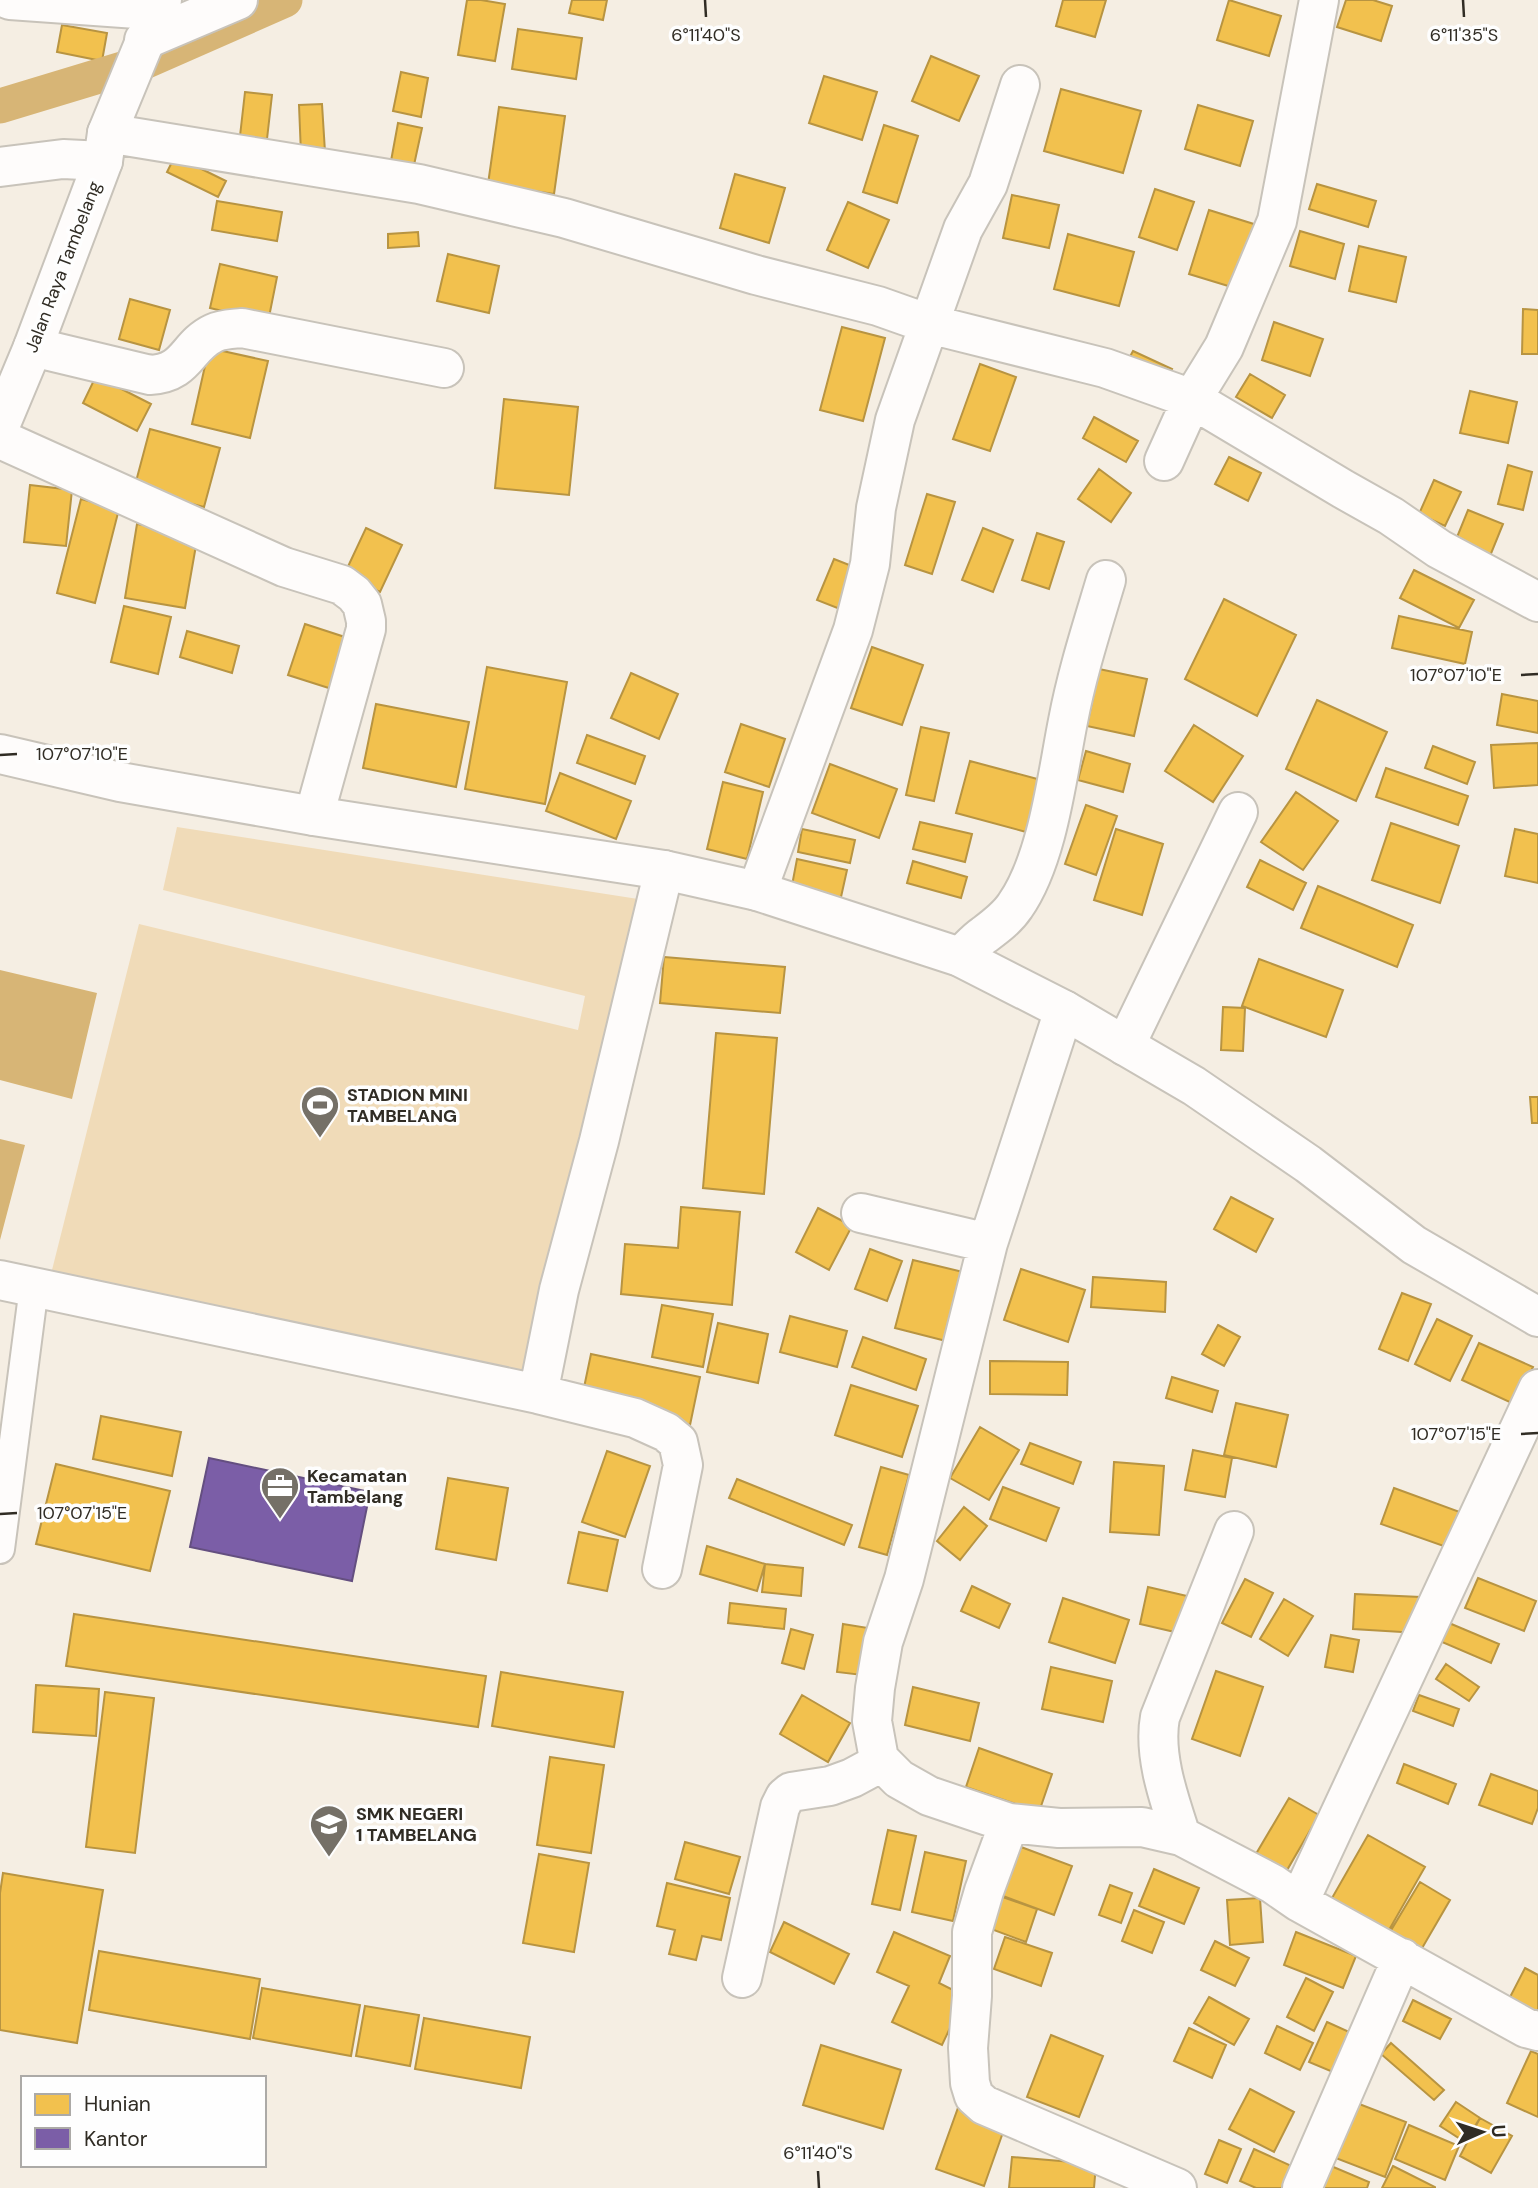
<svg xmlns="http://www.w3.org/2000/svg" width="1538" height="2188" font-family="'DM Sans',sans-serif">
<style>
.green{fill:#f0dbb8}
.water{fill:#d7b576}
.homes{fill:#f2c14e;stroke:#b89441;stroke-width:2}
.offices{fill:#7b5ea7;stroke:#644f80;stroke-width:2}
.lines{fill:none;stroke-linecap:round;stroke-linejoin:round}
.canal{stroke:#d7b576;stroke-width:35}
.pedestrian-casing{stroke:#c8c3ba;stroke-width:32}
.minor-casing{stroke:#c8c3ba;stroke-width:42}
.tertiary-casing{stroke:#c8c3ba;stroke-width:42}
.secondary-casing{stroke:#c8c3ba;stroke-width:42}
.pedestrian{stroke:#fefcfb;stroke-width:28}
.minor{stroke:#fefcfb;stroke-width:38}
.tertiary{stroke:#fefcfb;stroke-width:38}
.secondary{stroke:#fefcfb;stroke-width:38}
.ticks{fill:none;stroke:#302c24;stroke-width:2.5}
.labels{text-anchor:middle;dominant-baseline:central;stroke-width:7;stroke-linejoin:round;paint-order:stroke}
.street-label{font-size:18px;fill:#302c24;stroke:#fefefe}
.poi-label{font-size:18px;font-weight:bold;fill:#302c24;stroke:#fefefe;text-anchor:start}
.ticks-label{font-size:18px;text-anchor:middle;fill:#302c24;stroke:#fefefe;stroke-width:7;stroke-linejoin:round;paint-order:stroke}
</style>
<rect width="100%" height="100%" fill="#f5eee3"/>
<path class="green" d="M177,827L638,899L530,1384L50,1278L139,924L578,1030L585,996L163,890Z"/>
<path class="water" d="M0,970L97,993L72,1099L0,1080Z
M0,1139L25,1145L0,1240Z"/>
<path class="homes" d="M467,0H481L505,4L495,61L458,55Z
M572,0H607L603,20L569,13Z
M1063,0H1106L1095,37L1056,26Z
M1229,0L1281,16L1269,56L1217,40Z
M1346,0H1373L1392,6L1381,41L1337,27Z
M62,25L107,33L102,61L57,52Z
M518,29L582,38L576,79L512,69Z
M931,56L979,76L959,121L912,101Z
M401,72L428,78L421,117L393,111Z
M824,76L877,92L862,140L809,123Z
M1061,89L1141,111L1123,173L1044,151Z
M245,92L272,95L267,139L240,136Z
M322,104L325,152L301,154L299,105Z
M1198,105L1253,121L1240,166L1185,149Z
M499,107L565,116L554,194L488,184Z
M398,123L422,128L414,165L391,161Z
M884,125L918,136L897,203L863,192Z
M175,156L226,181L218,197L167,172Z
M735,174L785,188L769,243L720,228Z
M1317,184L1376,201L1368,227L1309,209Z
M1155,189L1194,202L1177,250L1139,237Z
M1012,195L1059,205L1049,248L1003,238Z
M217,201L282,212L277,241L212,230Z
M848,202L889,220L868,268L827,250Z
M1209,210L1257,225L1238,289L1189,274Z
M1300,231L1344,244L1335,279L1290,266Z
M418,232L419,246L388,248V234Z
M1068,234L1134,252L1119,306L1054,289Z
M1359,246L1406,257L1396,302L1349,291Z
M448,254L499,266L489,313L437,301Z
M220,264L277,277L268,322L210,308Z
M130,299L170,310L159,350L119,339Z
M1523,309L1538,310V354H1522Z
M1274,322L1323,339L1310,376L1262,360Z
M842,327L885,338L863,421L820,410Z
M209,348L268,361L250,438L192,424Z
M1133,351L1172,369L1166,381L1127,362Z
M980,364L1016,377L990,451L953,439Z
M1250,374L1285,395L1272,418L1236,397Z
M96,376L151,404L137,431L83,403Z
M1470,391L1517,402L1508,443L1460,433Z
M504,399L578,407L569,495L495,488Z
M1094,417L1138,441L1126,462L1083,438Z
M150,429L220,448L204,507L134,489Z
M1229,457L1261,473L1248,501L1215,484Z
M1508,465L1532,472L1523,510L1498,504Z
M1099,469L1131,493L1111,522L1078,499Z
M1434,480L1461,492L1445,526L1419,514Z
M30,485L72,490L66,546L24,542Z
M927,494L955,502L932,574L905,565Z
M81,499L119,509L95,603L57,593Z
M1468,510L1503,524L1488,561L1453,547Z
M137,524L198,534L185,608L125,598Z
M366,528L402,545L380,592L344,575Z
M983,528L1013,540L993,592L962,580Z
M1037,533L1064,542L1049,589L1022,580Z
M834,559L862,570L845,611L817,600Z
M1414,570L1474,600L1459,628L1400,598Z
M1224,599L1296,635L1257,716L1185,679Z
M124,606L171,617L158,674L111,662Z
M1399,616L1472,632L1465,664L1392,648Z
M305,624L354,640L338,691L288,675Z
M187,631L239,646L232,673L180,657Z
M872,647L923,665L902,725L851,708Z
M487,667L567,682L545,804L465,789Z
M1099,669L1147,679L1134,736L1087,726Z
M631,673L678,694L659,739L611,718Z
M1502,694L1538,701V733L1497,725Z
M1317,700L1387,732L1356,801L1286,769Z
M376,704L469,722L456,787L363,768Z
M741,724L785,739L769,787L725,772Z
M1194,725L1243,756L1213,802L1165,771Z
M921,727L949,733L934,801L906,795Z
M587,735L645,756L635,784L577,763Z
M1538,743V785L1494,788L1491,745Z
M1433,746L1475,762L1467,784L1425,768Z
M1086,751L1130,764L1123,792L1078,780Z
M970,761L1041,780L1026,832L956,813Z
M830,764L897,789L879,838L812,813Z
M1386,768L1468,796L1458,825L1376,797Z
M560,773L631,801L616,839L546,811Z
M723,782L763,792L747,859L707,849Z
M1296,792L1338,821L1303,870L1261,842Z
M1086,805L1117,816L1096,875L1065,864Z
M920,822L972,834L965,862L913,849Z
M1391,823L1459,846L1440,903L1372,880Z
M802,829L855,840L850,863L798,852Z
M1116,829L1163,844L1142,915L1094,900Z
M1515,829L1538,834V883L1505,876Z
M797,859L847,870L839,906L790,896Z
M1260,860L1306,883L1293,910L1247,887Z
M913,861L967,877L961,898L907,883Z
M1318,886L1413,925L1397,967L1301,928Z
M664,957L785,967L780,1013L660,1003Z
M1259,959L1343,990L1326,1037L1242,1006Z
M1223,1007L1245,1008L1243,1051L1221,1050Z
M716,1033L777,1038L764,1194L703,1188Z
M1530,1097H1538V1123H1532Z
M1231,1197L1273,1219L1256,1252L1214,1229Z
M681,1207L740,1212L732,1305L621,1294L625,1244L678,1248Z
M818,1208L852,1226L829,1270L796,1252Z
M870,1249L902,1261L887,1301L855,1289Z
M913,1260L963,1272L946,1341L895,1328Z
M1021,1269L1085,1290L1068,1342L1004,1320Z
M1093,1277L1166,1282L1165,1312L1091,1307Z
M1402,1293L1431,1304L1408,1361L1379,1349Z
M662,1305L713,1314L703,1367L652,1357Z
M790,1316L847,1331L837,1367L780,1352Z
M1437,1319L1472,1336L1450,1381L1415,1364Z
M718,1323L768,1334L758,1383L707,1372Z
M1218,1325L1240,1337L1224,1366L1202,1354Z
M863,1337L926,1359L916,1390L852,1367Z
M1479,1343L1533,1367L1516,1405L1462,1380Z
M591,1354L700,1377L690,1425L581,1402Z
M990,1361L1068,1362L1067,1395L990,1394Z
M1172,1377L1218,1391L1212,1412L1166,1398Z
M851,1385L918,1406L902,1457L835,1435Z
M1236,1403L1288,1415L1276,1467L1224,1455Z
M101,1416L181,1432L172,1476L93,1459Z
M980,1427L1019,1450L989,1500L950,1478Z
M1030,1443L1081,1462L1073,1484L1021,1464Z
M1193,1450L1232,1458L1225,1497L1185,1490Z
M607,1451L650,1466L625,1537L582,1522Z
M1114,1462L1164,1466L1159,1535L1110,1532Z
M56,1464L170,1491L150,1571L36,1544Z
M881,1467L909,1475L887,1555L859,1547Z
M448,1478L508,1488L496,1560L436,1549Z
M737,1479L852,1525L844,1545L729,1498Z
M1003,1487L1059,1508L1046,1541L990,1519Z
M1394,1488L1468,1515L1455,1550L1381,1524Z
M964,1507L987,1526L960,1560L937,1541Z
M579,1532L618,1540L607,1591L568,1583Z
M707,1546L765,1564L757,1591L700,1574Z
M765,1564L803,1568L801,1596L762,1592Z
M1478,1578L1536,1601L1524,1631L1465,1608Z
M1245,1579L1273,1593L1251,1637L1222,1623Z
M972,1586L1010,1604L999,1628L961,1611Z
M1148,1587L1187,1596L1179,1633L1140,1624Z
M1355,1594L1420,1597L1418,1633L1353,1629Z
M1063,1598L1129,1620L1115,1663L1049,1642Z
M1284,1599L1313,1616L1288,1656L1260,1639Z
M730,1603L786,1609L784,1629L728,1623Z
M74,1614L486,1676L478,1727L66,1666Z
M1449,1623L1499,1644L1491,1663L1442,1642Z
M843,1624L868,1628L862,1675L837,1672Z
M791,1629L813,1635L804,1669L782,1663Z
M1331,1635L1359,1640L1353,1672L1325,1667Z
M1446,1664L1479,1687L1469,1701L1436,1679Z
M1051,1667L1112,1681L1103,1722L1042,1709Z
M1216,1671L1263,1687L1240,1756L1192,1739Z
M501,1672L623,1692L614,1747L492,1726Z
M36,1685L99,1689L96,1736L33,1732Z
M913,1687L979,1703L970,1741L905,1725Z
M105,1692L154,1698L135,1853L86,1847Z
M802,1695L850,1723L828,1762L780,1734Z
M1419,1695L1459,1709L1453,1726L1413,1711Z
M979,1748L1052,1774L1039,1812L966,1787Z
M550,1757L604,1765L591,1853L537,1845Z
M1404,1764L1456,1784L1448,1804L1397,1783Z
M1491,1774L1538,1791V1808L1532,1824L1479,1805Z
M1289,1798L1319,1815L1283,1877L1253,1859Z
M888,1830L916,1836L900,1910L872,1904Z
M1368,1835L1425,1867L1389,1930L1332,1898Z
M685,1842L740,1857L729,1894L675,1879Z
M1021,1847L1072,1866L1054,1915L1003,1896Z
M925,1852L966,1861L953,1921L912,1912Z
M539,1854L589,1863L574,1952L523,1943Z
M1154,1869L1199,1888L1184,1924L1139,1906Z
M3,1873L103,1890L77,2043L0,2030V1893Z
M1420,1882L1450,1900L1421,1950L1390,1932Z
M667,1883L730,1898L721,1940L702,1936L696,1960L669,1954L675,1930L657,1926Z
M1110,1885L1132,1893L1121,1923L1099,1915Z
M994,1894L1037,1909L1026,1942L983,1926Z
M1260,1898L1263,1942L1230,1945L1227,1900Z
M1134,1910L1164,1922L1152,1953L1122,1941Z
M784,1922L849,1954L834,1984L770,1952Z
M894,1932L950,1956L939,1983L965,1996L942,2045L892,2022L909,1986L877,1972Z
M1296,1932L1356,1956L1343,1988L1284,1965Z
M1005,1937L1052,1953L1041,1986L994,1969Z
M1215,1941L1249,1958L1235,1986L1201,1970Z
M99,1951L260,1979L250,2039L89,2010Z
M1525,1968L1538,1975V2015L1509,1999Z
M1306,1978L1333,1992L1314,2031L1287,2017Z
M262,1988L360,2005L351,2056L253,2038Z
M1209,1997L1249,2019L1234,2045L1194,2023Z
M1413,2000L1451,2019L1440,2039L1403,2021Z
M365,2006L419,2015L410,2066L356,2056Z
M424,2018L530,2037L521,2088L415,2069Z
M1327,2022L1358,2036L1340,2075L1309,2062Z
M1277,2026L1313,2043L1300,2070L1265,2053Z
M1189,2028L1226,2045L1212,2078L1174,2061Z
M1051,2035L1103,2056L1079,2117L1027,2097Z
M1391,2043L1444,2090L1434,2100L1381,2054Z
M821,2045L901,2070L883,2129L803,2105Z
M1531,2051L1538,2054V2117L1507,2103Z
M1250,2089L1294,2112L1274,2152L1229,2129Z
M1354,2102L1406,2122L1385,2177L1333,2157Z
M1456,2102L1480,2118L1465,2142L1440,2126Z
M959,2105L1007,2121L984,2186L936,2169Z
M1480,2118L1512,2136L1491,2173L1460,2156Z
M1409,2125L1459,2146L1445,2180L1395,2159Z
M1219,2140L1241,2149L1227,2183L1205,2174Z
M1254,2149L1298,2169L1290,2188H1256L1240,2181Z
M1012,2157L1096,2164L1094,2188H1009Z
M1324,2163L1369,2182L1367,2188H1314Z
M1393,2166L1435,2187V2188H1382Z"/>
<path class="offices" d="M209,1458L370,1492L352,1581L190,1547Z"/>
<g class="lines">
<path class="canal" d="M0,106L142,63L285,0"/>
<g class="pedestrian-casing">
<path id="pedestrian" d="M0,1549L34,1287"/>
</g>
<g class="minor-casing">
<path id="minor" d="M144,40L238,0
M107,133L419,184L564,218L756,275L878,306L929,324L1105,368L1192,399L1343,489L1391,516L1439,549L1538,602
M0,167L63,159L103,161
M33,347L150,375C188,373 186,346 214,333C222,329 233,329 242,328L444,368
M0,439L284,567L342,585L354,594L362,604L366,621V629L314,816
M1164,461L1192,399L1224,347L1277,221L1319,0
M757,891L853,630L870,564L876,508L895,420L963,229L988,184L1020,85
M960,957C968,950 975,941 984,935C996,926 1007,918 1015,906C1048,859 1057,776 1068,721C1077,673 1092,627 1106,580
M1064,1010L988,1243L904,1579L883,1642L875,1688L872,1721L879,1759L899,1779L929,1796L1009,1823L1059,1828L1142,1827L1181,1836L1273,1884L1299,1902L1526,2028L1538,2031
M1125,1046L1238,812
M861,1213L988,1243
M0,1280L538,1394L559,1290L599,1141L664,870
M538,1394L635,1418L666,1432L678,1442L683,1465L662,1569
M1009,1823L984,1891L972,1932V1996L968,2048L970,2083L974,2096L984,2105L1177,2188
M1181,1836C1169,1799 1153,1755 1160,1717L1234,1531
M1299,1902L1538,1389
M742,1978L780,1807L785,1797L791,1792L830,1786L852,1778L880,1763
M1302,2188L1402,1958"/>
</g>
<g class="tertiary-casing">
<path id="tertiary" d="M0,754L120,782L314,816L664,870L757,891L960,957L1064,1010L1194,1086L1308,1164L1414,1245L1538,1317"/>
</g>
<g class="secondary-casing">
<path id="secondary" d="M10,0L137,9L156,0
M0,426L33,347L103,161L107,133L162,0"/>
</g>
<use href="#pedestrian" class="pedestrian"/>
<use href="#minor" class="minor"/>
<use href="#tertiary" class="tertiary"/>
<use href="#secondary" class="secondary"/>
</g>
<path class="ticks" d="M705,0L706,17M1463,0L1464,17M1521,675L1538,674M0,755L17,754M1521,1434L1538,1433M0,1514L17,1513M818,2171L819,2188"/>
<defs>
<g id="stadium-pin" transform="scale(2.0125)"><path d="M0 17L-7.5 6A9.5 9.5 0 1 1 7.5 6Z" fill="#757067" stroke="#fefefe"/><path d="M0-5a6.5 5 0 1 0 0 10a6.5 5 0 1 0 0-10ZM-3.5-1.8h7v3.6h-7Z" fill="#fff"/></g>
<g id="office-pin" transform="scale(2.0125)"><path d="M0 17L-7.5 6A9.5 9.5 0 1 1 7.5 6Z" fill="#757067" stroke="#fefefe"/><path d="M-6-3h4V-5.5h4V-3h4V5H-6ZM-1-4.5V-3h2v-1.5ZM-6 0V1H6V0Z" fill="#fff"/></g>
<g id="school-pin" transform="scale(2.0125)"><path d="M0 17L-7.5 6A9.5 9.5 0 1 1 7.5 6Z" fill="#757067" stroke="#fefefe"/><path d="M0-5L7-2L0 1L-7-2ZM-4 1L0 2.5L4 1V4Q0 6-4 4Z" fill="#fff"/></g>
</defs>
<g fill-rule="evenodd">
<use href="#stadium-pin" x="320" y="1105"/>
<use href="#office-pin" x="280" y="1486"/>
<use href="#school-pin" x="329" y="1824"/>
</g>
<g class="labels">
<g class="street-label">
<text transform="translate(63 267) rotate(-69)">Jalan Raya Tambelang</text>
</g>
<g class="poi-label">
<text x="347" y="1095">STADION MINI<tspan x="347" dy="21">TAMBELANG</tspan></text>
<text x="307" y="1476">Kecamatan<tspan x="307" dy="21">Tambelang</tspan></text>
<text x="356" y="1814">SMK NEGERI<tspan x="356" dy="21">1 TAMBELANG</tspan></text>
</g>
</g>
<g class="ticks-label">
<text x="706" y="41">6°11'40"S</text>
<text x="1464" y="41">6°11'35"S</text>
<text x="1456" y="681">107°07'10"E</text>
<text x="82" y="760">107°07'10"E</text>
<text x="1456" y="1440">107°07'15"E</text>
<text x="82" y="1519">107°07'15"E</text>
<text x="818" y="2159">6°11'40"S</text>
</g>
<rect x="21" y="2076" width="245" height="91" fill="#fefefe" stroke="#acaaa7" stroke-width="2"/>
<rect x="35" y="2094" width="35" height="21" fill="#f2c14e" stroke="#acaaa7" stroke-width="2"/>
<text x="84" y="2111" font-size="21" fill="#302c24">Hunian</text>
<rect x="35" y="2128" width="35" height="21" fill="#7b5ea7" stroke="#acaaa7" stroke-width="2"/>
<text x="84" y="2146" font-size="21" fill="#302c24">Kantor</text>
<g transform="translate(1482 2132) rotate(87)" stroke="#fefefe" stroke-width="5" paint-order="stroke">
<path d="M0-5L12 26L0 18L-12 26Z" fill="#302c24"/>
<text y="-10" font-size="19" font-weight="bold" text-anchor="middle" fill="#302c24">U</text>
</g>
</svg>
